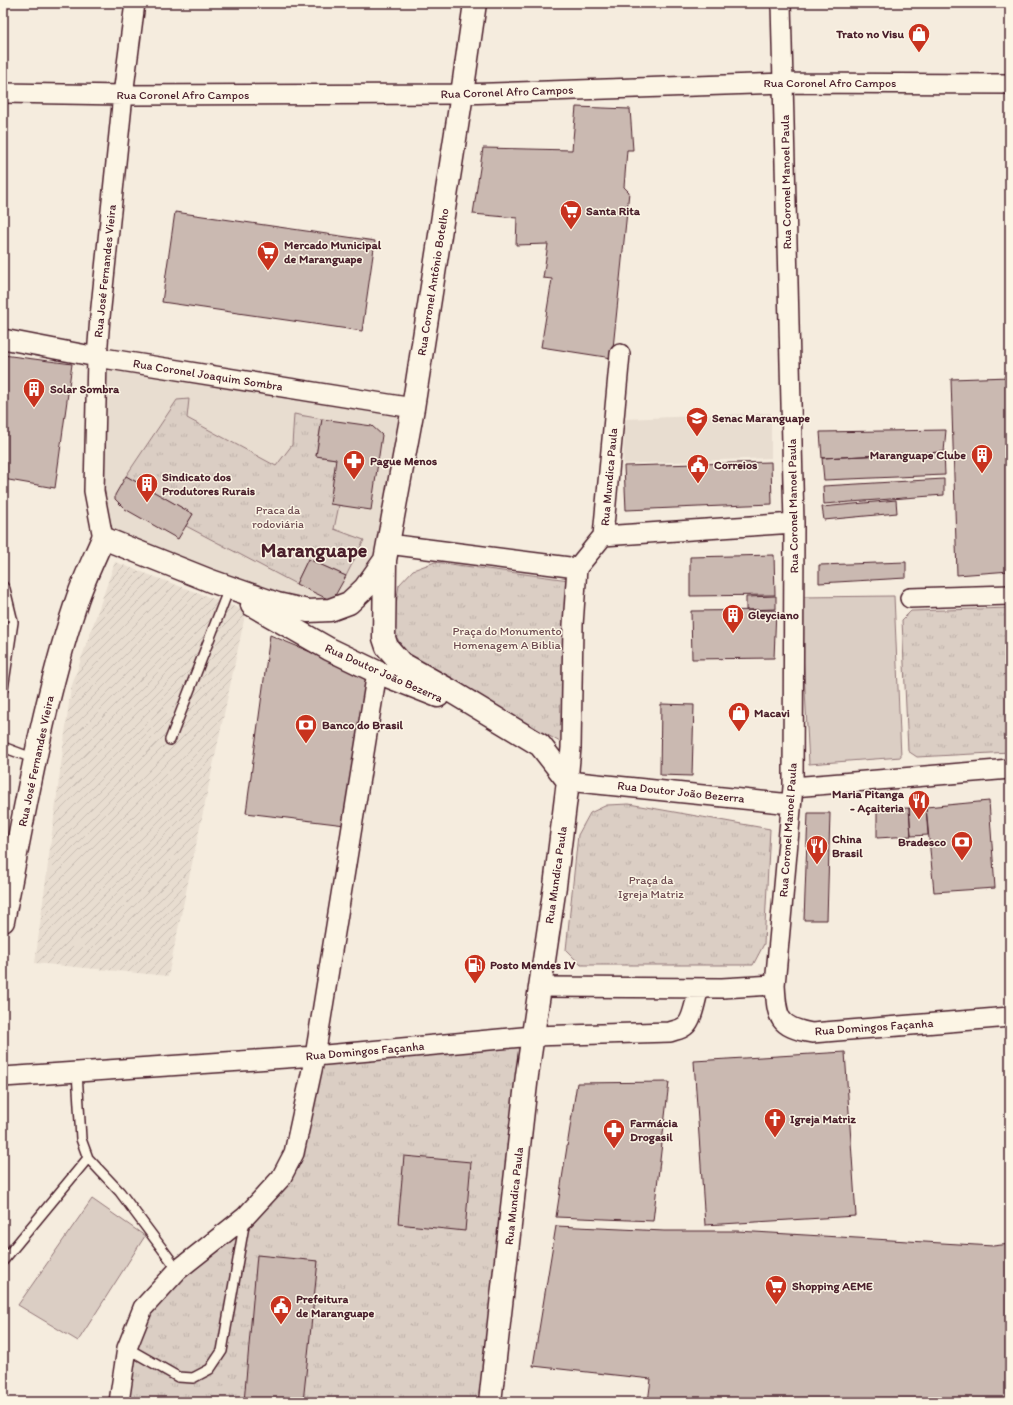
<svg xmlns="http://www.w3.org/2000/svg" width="1013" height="1405" font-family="Itim,sans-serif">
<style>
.built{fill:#e8ddd0}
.industrial{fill:url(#industrial-furrows)}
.green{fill:#dbcec4;stroke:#927678}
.park{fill:url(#park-tufts);stroke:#927678}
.building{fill:#cab9b1;stroke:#4a1f2b}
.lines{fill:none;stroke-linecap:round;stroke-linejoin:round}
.lane-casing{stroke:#4a1f2b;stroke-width:12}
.street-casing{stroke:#4a1f2b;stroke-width:22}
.secondary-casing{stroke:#4a1f2b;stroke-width:25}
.lane{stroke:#fcf5e5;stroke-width:9}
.street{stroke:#fcf5e5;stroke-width:19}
.secondary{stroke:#fcf5e5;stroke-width:22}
.labels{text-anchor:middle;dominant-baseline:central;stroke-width:3;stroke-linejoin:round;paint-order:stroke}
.poi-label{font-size:12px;font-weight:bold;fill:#4a1f2b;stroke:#fcf5e5;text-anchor:start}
.street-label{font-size:12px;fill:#4a1f2b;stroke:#fcf5e5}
.park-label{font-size:12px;fill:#6e4b51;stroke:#fcf5e5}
.town-label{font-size:20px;font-weight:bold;fill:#4a1f2b;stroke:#fcf5e5}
</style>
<defs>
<pattern id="industrial-furrows" width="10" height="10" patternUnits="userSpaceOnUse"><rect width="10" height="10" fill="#e8ddd0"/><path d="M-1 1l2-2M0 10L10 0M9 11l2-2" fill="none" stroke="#c8bdb3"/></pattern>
<pattern id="park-tufts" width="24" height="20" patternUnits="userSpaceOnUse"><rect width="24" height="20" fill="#dbcec4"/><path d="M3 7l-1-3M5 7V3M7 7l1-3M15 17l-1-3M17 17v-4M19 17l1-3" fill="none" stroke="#bdb0a9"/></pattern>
</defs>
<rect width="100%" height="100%" fill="#f5ecde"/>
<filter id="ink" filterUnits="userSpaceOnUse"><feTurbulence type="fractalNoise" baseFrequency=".025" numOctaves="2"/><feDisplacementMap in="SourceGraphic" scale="8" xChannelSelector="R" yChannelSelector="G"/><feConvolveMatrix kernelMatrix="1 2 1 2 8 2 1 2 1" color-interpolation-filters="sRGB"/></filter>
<g filter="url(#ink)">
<path class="built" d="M97,357L413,408L385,560L330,610L103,538Z
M771,413V458L623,464L625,419Z"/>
<path class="industrial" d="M115,562L246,611L168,976L35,963L71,688Z"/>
<path class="green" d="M894,596L901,757L809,764L800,597Z
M92,1199L145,1236L78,1341L18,1305Z"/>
<path class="park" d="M189,399L187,418L276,466L292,445L294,414L322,419L316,456L336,459L339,505L334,529L364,540L346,576L308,559L296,584L186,526L193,514L126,476L177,400Z
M435,562L576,581L571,748L410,659L392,630L399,585L413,570Z
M1010,608V752L917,757L908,751L902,620L911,611Z
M629,804L770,829L764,944L753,965H581L566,950L578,835L590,813L607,805Z
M533,1036L490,1402H119L143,1308L281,1178L315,1056Z"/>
<path class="building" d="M576,107L630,109L633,150H627L624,187L629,192L612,358L541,347L552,279L543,278L548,244L516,245L517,218L473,214L483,148L572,150Z
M175,212L375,241L362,331L162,302Z
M3,355L72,364L55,488L3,479Z
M1010,377V571L957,575L951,379Z
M322,419L372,426L382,435L371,510L330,504L336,459L316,456Z
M946,430L944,452L822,458L820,432Z
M944,452L945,475L824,480L822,458Z
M771,462L772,504L626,510L624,466Z
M126,476L193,514L178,539L125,509L115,499V495Z
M944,479V495L824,504L823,486Z
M896,500L897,513L824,520L822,507Z
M774,555L775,595L690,596V557Z
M308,559L346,576L332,601L296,584Z
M906,562V578L819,583V565Z
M776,596V609L746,610V597Z
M776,610L774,658L692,659L691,611Z
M270,635L368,676L345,825L246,813Z
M661,704L694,705L692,776L660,775Z
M989,801L995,888L934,892L926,807Z
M926,807L928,835L911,836L909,808Z
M909,808L911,836L877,838V809Z
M808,813H830L827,920H804Z
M845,1052L856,1216L705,1225L694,1061Z
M669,1082L653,1221L556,1217L577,1083Z
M404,1156L471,1162L465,1231L398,1224Z
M556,1226L664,1231H737L993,1246L1010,1244V1402H648L651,1379L533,1366Z
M257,1255L318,1261L303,1402H244Z
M140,1398L165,1402H139Z"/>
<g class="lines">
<g class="lane-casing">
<path id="lane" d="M3,586L5,589L13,622L3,689
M170,740L228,591
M3,747L35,759
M77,1072L81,1139L88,1158L120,1192L178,1270
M3,1261L88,1158
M127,1348L178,1377L193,1378L210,1369L222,1351L245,1220"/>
</g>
<g class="street-casing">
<path id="street" d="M3,93L123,95L462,94L783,83L1010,84
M3,339L97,357L413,408
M620,354L603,536L577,568L573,625L571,748L568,781L791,804
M603,536L794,523
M103,538L94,491L97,357L100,317L123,95L135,3
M388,544L577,568
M910,598L1010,595
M793,787L1010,769
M775,985L793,787L794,523L781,3
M540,987L722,988L775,985C777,1017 777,1027 812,1033L1010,1017
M3,1077L315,1056L533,1036L670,1032C675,1030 680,1030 685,1026C693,1020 696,997 699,988
M119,1402L127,1348L143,1308L178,1270L245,1217L281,1178L294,1153L315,1056L377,672"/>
</g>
<g class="secondary-casing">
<path id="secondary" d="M475,3L462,94L413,408L385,560L384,638L387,647L401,663L449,690L540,745L568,781L555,886L527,1075L490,1402
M252,605L329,649L377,672L438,696
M3,921C24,815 42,706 76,603C83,581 94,559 103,538L211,581L277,604L308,611L330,610L349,603L365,588L385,560"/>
</g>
<use href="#lane" class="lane"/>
<use href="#street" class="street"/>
<use href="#secondary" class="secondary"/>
</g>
</g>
<defs>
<g id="shop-pin" transform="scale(1.15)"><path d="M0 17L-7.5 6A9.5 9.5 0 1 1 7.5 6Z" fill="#c8321e" stroke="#fcf5e5"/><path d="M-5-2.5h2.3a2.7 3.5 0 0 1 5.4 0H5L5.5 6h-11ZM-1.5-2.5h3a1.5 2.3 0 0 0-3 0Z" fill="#fff"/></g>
<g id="supermarket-pin" transform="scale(1.15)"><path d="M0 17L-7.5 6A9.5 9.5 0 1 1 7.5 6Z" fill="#c8321e" stroke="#fcf5e5"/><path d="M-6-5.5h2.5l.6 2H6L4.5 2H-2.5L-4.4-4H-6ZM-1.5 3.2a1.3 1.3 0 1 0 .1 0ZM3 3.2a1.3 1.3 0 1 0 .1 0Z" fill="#fff"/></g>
<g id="building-pin" transform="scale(1.15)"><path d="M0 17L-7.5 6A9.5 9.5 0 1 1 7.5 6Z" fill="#c8321e" stroke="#fcf5e5"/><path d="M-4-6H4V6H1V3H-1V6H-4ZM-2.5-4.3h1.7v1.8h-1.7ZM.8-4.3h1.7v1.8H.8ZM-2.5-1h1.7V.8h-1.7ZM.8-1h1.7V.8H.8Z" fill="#fff"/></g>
<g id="university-pin" transform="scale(1.15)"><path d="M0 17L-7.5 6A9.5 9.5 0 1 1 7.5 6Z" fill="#c8321e" stroke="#fcf5e5"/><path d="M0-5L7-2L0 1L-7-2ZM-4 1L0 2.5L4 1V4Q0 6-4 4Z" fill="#fff"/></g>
<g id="pharmacy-pin" transform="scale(1.15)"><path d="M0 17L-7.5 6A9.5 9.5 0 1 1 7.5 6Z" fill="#c8321e" stroke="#fcf5e5"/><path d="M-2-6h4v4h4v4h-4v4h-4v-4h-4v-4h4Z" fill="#fff"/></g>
<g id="civic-pin" transform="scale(1.15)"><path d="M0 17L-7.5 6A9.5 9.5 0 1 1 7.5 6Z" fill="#c8321e" stroke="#fcf5e5"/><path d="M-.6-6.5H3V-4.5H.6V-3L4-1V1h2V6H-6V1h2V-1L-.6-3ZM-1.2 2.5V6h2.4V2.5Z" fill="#fff"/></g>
<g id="bank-pin" transform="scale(1.15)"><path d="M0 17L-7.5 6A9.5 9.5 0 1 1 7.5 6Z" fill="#c8321e" stroke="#fcf5e5"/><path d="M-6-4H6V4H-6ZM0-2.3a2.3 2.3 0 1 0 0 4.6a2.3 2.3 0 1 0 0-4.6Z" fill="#fff"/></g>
<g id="restaurant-pin" transform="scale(1.15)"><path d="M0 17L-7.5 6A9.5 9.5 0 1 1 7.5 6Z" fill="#c8321e" stroke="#fcf5e5"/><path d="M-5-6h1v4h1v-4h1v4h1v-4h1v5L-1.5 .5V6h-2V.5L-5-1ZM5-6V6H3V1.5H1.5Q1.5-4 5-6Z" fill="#fff"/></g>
<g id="fuel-pin" transform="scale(1.15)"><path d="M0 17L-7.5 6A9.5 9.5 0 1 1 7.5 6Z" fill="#c8321e" stroke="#fcf5e5"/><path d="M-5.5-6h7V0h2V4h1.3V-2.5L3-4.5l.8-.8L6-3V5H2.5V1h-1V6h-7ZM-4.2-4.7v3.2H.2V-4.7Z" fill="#fff"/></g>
<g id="church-pin" transform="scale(1.15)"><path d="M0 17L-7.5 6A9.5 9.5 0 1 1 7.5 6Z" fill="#c8321e" stroke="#fcf5e5"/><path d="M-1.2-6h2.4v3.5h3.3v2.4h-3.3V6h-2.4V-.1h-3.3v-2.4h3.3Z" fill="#fff"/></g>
</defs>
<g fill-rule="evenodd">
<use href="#shop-pin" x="919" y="34"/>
<use href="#supermarket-pin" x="571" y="211"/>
<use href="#supermarket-pin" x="268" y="252"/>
<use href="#building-pin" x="34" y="389"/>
<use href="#university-pin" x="697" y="418"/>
<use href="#building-pin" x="982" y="455"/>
<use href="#pharmacy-pin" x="354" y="461"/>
<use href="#civic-pin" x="698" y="465"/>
<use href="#building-pin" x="147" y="484"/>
<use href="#building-pin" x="733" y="615"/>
<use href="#shop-pin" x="739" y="713"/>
<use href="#bank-pin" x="306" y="725"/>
<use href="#restaurant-pin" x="919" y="801"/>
<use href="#bank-pin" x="962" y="842"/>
<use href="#restaurant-pin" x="817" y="846"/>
<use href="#fuel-pin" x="475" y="965"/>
<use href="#church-pin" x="775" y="1119"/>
<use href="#pharmacy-pin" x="614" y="1130"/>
<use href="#supermarket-pin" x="776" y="1286"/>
<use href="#civic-pin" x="281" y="1306"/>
</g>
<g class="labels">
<g class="poi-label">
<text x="904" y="34" text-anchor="end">Trato no Visu</text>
<text x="586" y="211">Santa Rita</text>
<text x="284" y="245">Mercado Municipal<tspan x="284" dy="14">de Maranguape</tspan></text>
<text x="50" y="389">Solar Sombra</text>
<text x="712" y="418">Senac Maranguape</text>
<text x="966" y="455" text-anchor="end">Maranguape Clube</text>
<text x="370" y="461">Pague Menos</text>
<text x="714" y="465">Correios</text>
<text x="162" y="477">Sindicato dos<tspan x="162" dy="14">Produtores Rurais</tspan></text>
<text x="748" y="615">Gleyciano</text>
<text x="754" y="713">Macavi</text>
<text x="322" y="725">Banco do Brasil</text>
<text x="904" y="794" text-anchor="end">Maria Pitanga<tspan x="904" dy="14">- Açaiteria</tspan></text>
<text x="832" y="839">China<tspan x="832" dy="14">Brasil</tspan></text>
<text x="946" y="842" text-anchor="end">Bradesco</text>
<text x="490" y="965">Posto Mendes IV</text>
<text x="790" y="1119">Igreja Matriz</text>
<text x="630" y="1123">Farmácia<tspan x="630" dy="14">Drogasil</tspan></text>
<text x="792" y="1286">Shopping AEME</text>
<text x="296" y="1299">Prefeitura<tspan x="296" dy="14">de Maranguape</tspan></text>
</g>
<g class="street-label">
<text x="830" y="83">Rua Coronel Afro Campos</text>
<text transform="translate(507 92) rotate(-2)">Rua Coronel Afro Campos</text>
<text x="183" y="95">Rua Coronel Afro Campos</text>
<text transform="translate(786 182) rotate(-91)">Rua Coronel Manoel Paula</text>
<text transform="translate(105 271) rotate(-84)">Rua José Fernandes Vieira</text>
<text transform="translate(433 282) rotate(-81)">Rua Coronel Antônio Botelho</text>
<text transform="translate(208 375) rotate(9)">Rua Coronel Joaquim Sombra</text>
<text transform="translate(609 477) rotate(-85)">Rua Mundica Paula</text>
<text transform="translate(793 506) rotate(-91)">Rua Coronel Manoel Paula</text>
<text transform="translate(384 673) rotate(24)">Rua Doutor João Bezerra</text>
<text transform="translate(36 761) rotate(-78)">Rua José Fernandes Vieira</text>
<text transform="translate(681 792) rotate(6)">Rua Doutor João Bezerra</text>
<text transform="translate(788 830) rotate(-86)">Rua Coronel Manoel Paula</text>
<text transform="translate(556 875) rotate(-82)">Rua Mundica Paula</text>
<text transform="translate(874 1027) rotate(-4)">Rua Domingos Façanha</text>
<text transform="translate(365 1051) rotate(-5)">Rua Domingos Façanha</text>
<text transform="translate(514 1196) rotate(-84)">Rua Mundica Paula</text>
</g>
<g class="park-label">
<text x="278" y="510">Praca da<tspan x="278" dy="14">rodoviária</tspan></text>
<text x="507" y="631">Praça do Monumento<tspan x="507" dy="14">Homenagem A Biblia</tspan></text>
<text x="651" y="880">Praça da<tspan x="651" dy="14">Igreja Matriz</tspan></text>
</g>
<g class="town-label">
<text x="314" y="550">Maranguape</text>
</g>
</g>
<rect width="1013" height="1405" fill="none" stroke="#fcf5e5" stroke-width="16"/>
<rect x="8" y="8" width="997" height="1389" fill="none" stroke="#4a1f2b" stroke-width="1.5" filter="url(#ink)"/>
</svg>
